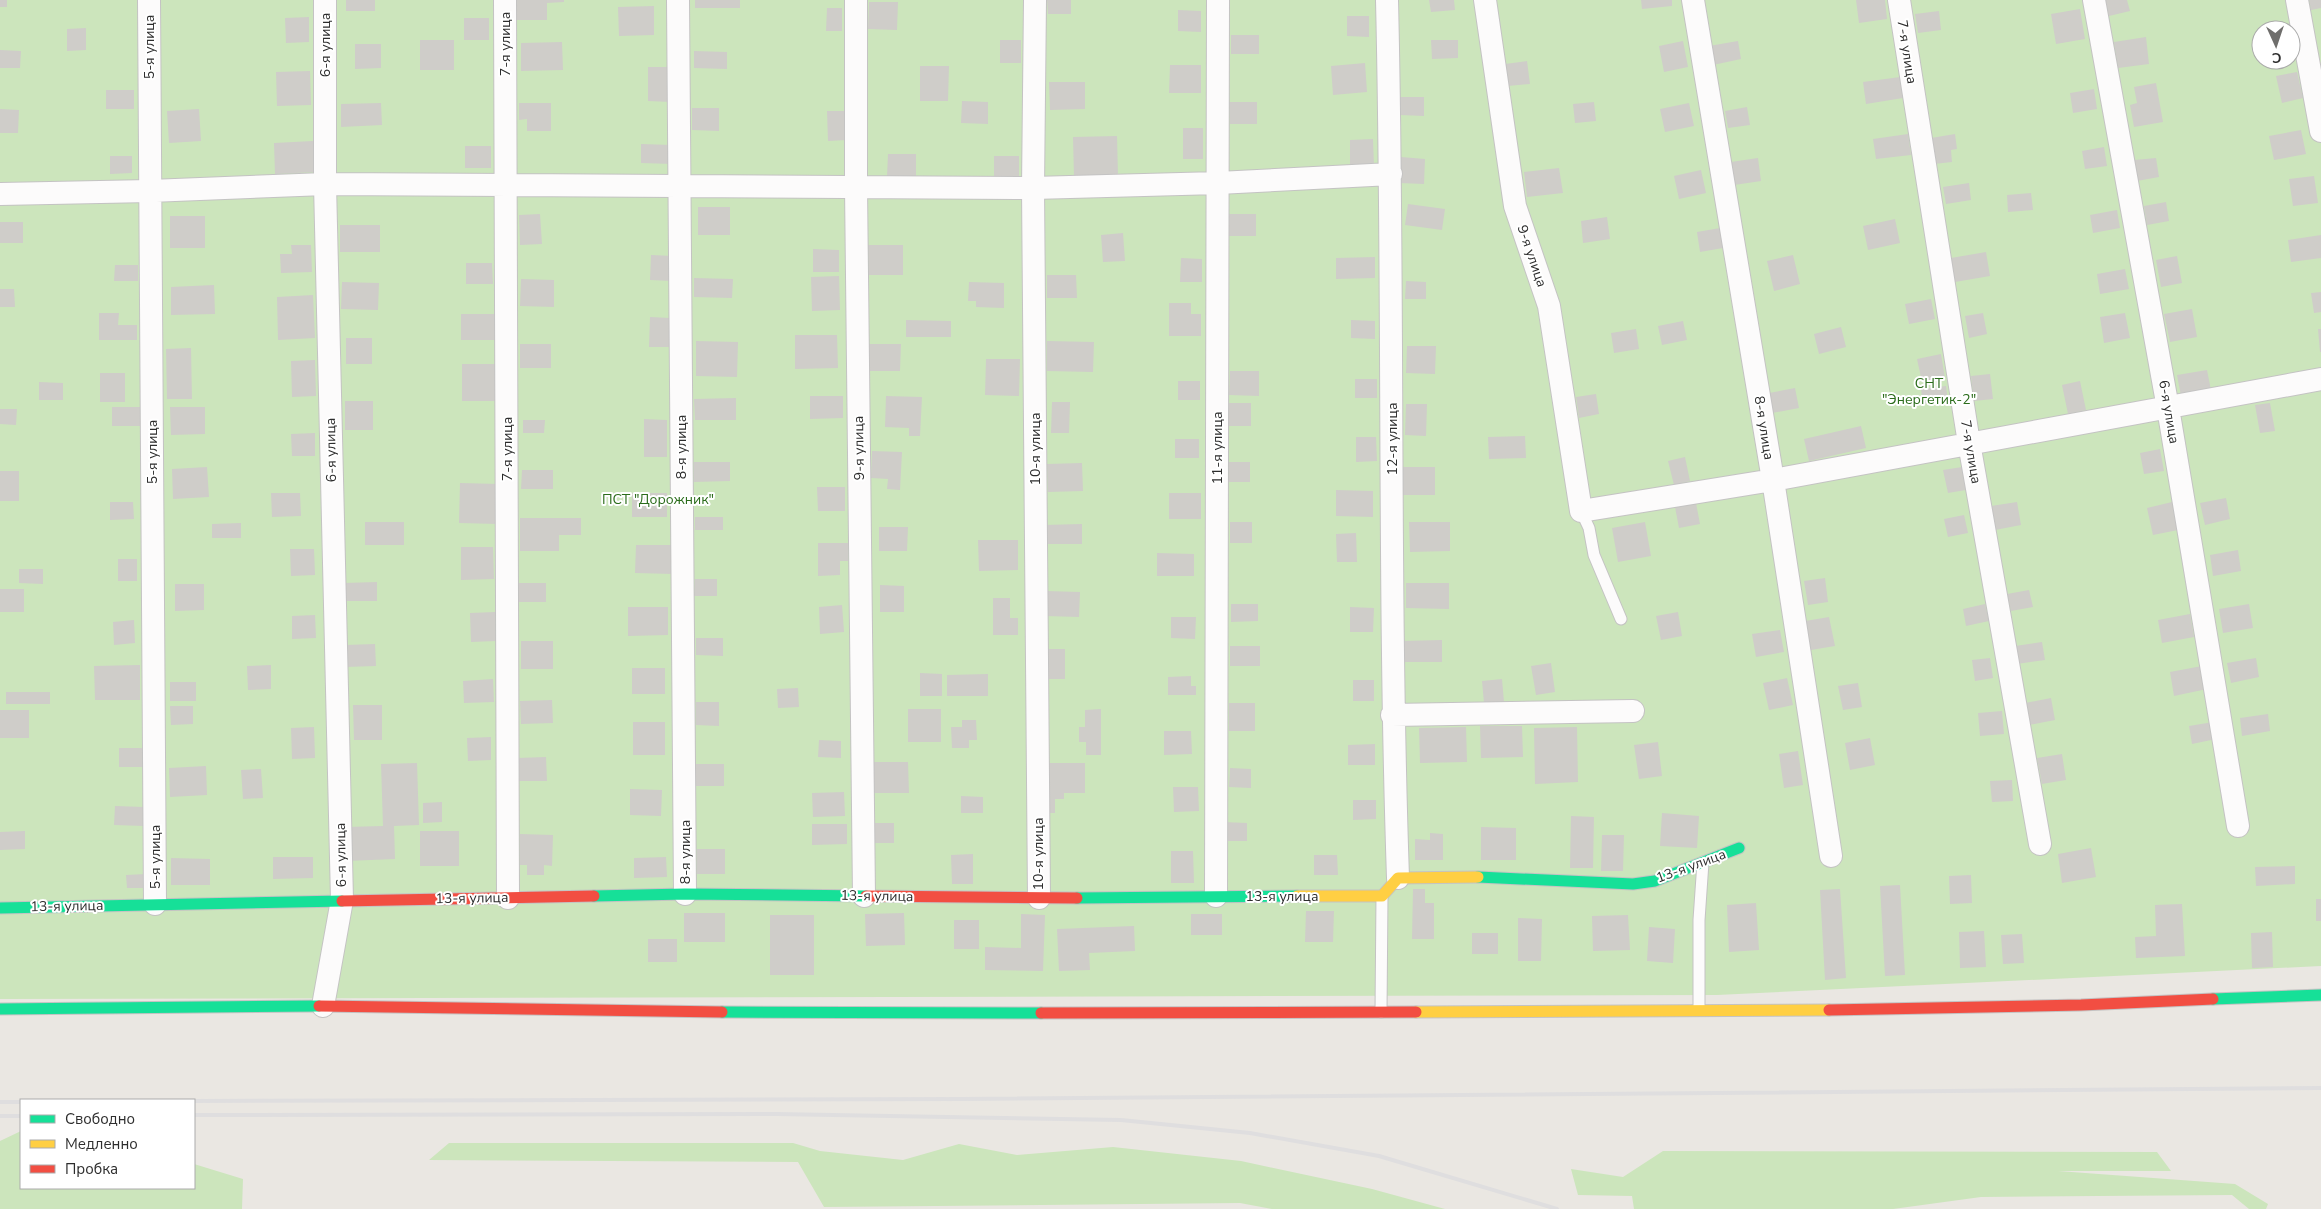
<svg xmlns="http://www.w3.org/2000/svg" width="2321" height="1209" font-family="'Nunito Sans',sans-serif">
<style>
.green{fill:#cce5bc;fill-rule:evenodd}
.building{fill:#cfcdc9}
.lines{fill:none;stroke-linecap:round;stroke-linejoin:round}
.lane-casing{stroke:#c4c3c3;stroke-width:13}
.street-casing{stroke:#c4c3c3;stroke-width:24}
.fast-casing{stroke:#c4c3c3;stroke-width:13}
.slow-casing{stroke:#c4c3c3;stroke-width:13}
.jam-casing{stroke:#c4c3c3;stroke-width:13}
.lane{stroke:#fcfbfb;stroke-width:11}
.street{stroke:#fcfbfb;stroke-width:22}
.fast{stroke:#16e098;stroke-width:11}
.slow{stroke:#ffcf43;stroke-width:11}
.jam{stroke:#f24e42;stroke-width:11}
.rail{stroke:#dfdedf;stroke-width:4}
.labels{text-anchor:middle;dominant-baseline:central;stroke-width:4;stroke-linejoin:round;paint-order:stroke}
.street-label{font-size:14px;fill:#2d2d2d;stroke:#fff}
.park-label{font-size:14px;fill:#2b6c1b;stroke:#fff}
</style>
<rect width="100%" height="100%" fill="#eae7e2"/>
<path class="green" d="M0,0H2321V966L1717,995L0,999ZM2261,30H2291V60H2261Z
M21,1131V1188H194V1164L243,1179L242,1209H0V1141Z
M449,1143H793L820,1151L903,1160L959,1144L1017,1155L1113,1147L1241,1161L1372,1189L1445,1209H1272L1240,1203L824,1207L798,1162L429,1160Z
M1663,1151L2157,1152L2171,1171H2058L2235,1184L2268,1204L2266,1209H2249L2232,1195L1981,1197L1893,1209H1634L1632,1196L1578,1195L1571,1169L1623,1177Z"/>
<path class="building" d="M0,0H7V7H0Z
M346,0H375V11H346Z
M516,0H564V2L547,3V20H516Z
M695,0H740V8H695Z
M1047,0H1071V14H1048Z
M1429,0H1454L1455,10L1431,12Z
M1641,0H1672V6L1642,9Z
M1856,0H1885L1887,19L1859,23Z
M2105,0H2127L2130,11L2109,16Z
M2309,0H2321V8L2311,10Z
M869,2H898L897,30L868,29Z
M654,6V35L619,36L618,7Z
M827,8H842V31H826Z
M2080,9L2085,39L2056,44L2051,14Z
M1178,10L1201,11V32L1178,31Z
M1939,11L1941,30L1918,33L1915,14Z
M1347,16H1369V37L1347,36Z
M309,17V42L286,43L285,18Z
M464,18H489V40H464Z
M86,28V50L67,51V29Z
M1231,35H1259V54H1231Z
M2146,37L2149,64L2118,68L2114,42Z
M420,40H454V70H420Z
M1000,40H1021V63H1000Z
M1431,40H1458V58L1432,59Z
M1683,41L1688,67L1664,72L1659,46Z
M1738,41L1741,59L1713,65L1709,46Z
M562,42L563,70L521,71V43Z
M355,44H381V68L355,69Z
M0,50L21,51L20,68H0Z
M694,51L727,52V69L694,68Z
M1527,61L1530,84L1508,86L1505,64Z
M1365,63L1367,92L1333,95L1331,66Z
M1170,65H1201V93H1169Z
M920,66H949L948,101H920Z
M648,67H671V102L648,101Z
M310,71L311,105L277,106L276,72Z
M2297,72L2303,98L2282,103L2276,76Z
M1900,77L1903,98L1866,104L1863,82Z
M1049,82H1085V109L1050,110Z
M2156,83L2163,122L2134,127L2130,105L2137,103L2134,87Z
M2094,89L2097,109L2073,113L2070,93Z
M106,90H134V109H106Z
M1400,97H1424V116L1400,115Z
M962,101L988,102V124L961,123Z
M1229,102H1257V124H1230Z
M1594,102L1596,121L1575,123L1573,104Z
M381,103L382,125L341,127V104Z
M519,103H551V131H527V119L519,120Z
M1689,103L1694,126L1665,132L1660,109Z
M1747,107L1750,125L1728,128L1725,111Z
M692,108H719V131L692,130Z
M0,109L19,110L18,133H0Z
M199,109L201,141L169,143L167,111Z
M827,111H847V140L828,141Z
M1183,128H1203V159H1183Z
M2301,130L2306,154L2274,160L2269,136Z
M1908,134L1911,155L1876,159L1873,139Z
M1955,134L1957,149L1951,150L1952,162L1934,164L1931,138Z
M1117,136L1118,176L1074,177L1073,137Z
M1373,139L1374,167L1350,168V140Z
M313,141L315,172L275,174L274,143Z
M641,144L672,145V164L641,163Z
M465,146H491V168H465Z
M2104,147L2107,166L2085,169L2082,151Z
M888,154H916V177H887Z
M110,156H132V173L110,174Z
M994,156H1019V179H994Z
M1401,157L1425,159L1424,184L1399,183Z
M1758,158L1761,181L1734,185L1731,162Z
M2156,158L2159,177L2137,181L2134,160Z
M1559,168L1563,193L1527,197L1524,172Z
M1701,170L1706,193L1679,199L1674,176Z
M2314,176L2318,203L2293,206L2289,179Z
M1969,183L1971,200L1946,204L1943,187Z
M2031,193L2033,210L2008,212L2007,195Z
M2166,202L2169,221L2147,225L2144,206Z
M1408,204L1445,209L1442,230L1405,225Z
M698,207H730V235H698Z
M2117,210L2120,228L2093,233L2090,215Z
M540,214L542,244L520,245L519,215Z
M1227,214H1256V236H1227Z
M170,216H205V248H170Z
M1607,217L1610,239L1583,243L1581,221Z
M1895,219L1900,243L1868,250L1863,226Z
M0,222H23V243H0Z
M340,225H380V252H340Z
M1720,228L1723,248L1700,252L1697,232Z
M1123,233L1125,261L1103,262L1101,235Z
M2321,235V258L2291,262L2288,240Z
M291,245H311L312,272L281,273L280,254H292Z
M868,245H903V275H869Z
M813,249L839,250V272H813Z
M1986,252L1990,276L1955,282L1951,258Z
M651,255L673,256L672,281L650,280Z
M1793,255L1800,284L1774,291L1767,261Z
M2177,256L2182,283L2161,287L2156,260Z
M1375,257V278L1336,279V258Z
M1181,258L1202,259V282H1180Z
M466,263H492L493,284H466Z
M115,265H138V281H114Z
M2125,269L2129,289L2100,294L2097,274Z
M1047,275H1076L1077,298H1047Z
M839,276L840,310L812,311L811,277Z
M694,278L733,279L732,298L694,297Z
M521,279L554,280V307L520,306Z
M1406,281L1426,282V299H1405Z
M342,282L379,283L378,310L341,309Z
M969,282L1004,283V308L976,307V301H968Z
M214,285L215,314L171,315V287Z
M0,289H14L15,307H0Z
M2321,292V312L2314,313L2311,293Z
M313,295L315,338L278,340L277,297Z
M1931,299L1935,319L1909,324L1905,304Z
M1169,303H1191V314H1201V336H1169Z
M2192,309L2197,337L2170,342L2164,314Z
M99,313H119L118,325H137V340H99Z
M1983,313L1987,334L1969,338L1965,316Z
M2125,313L2130,338L2104,343L2100,317Z
M461,314H496V340H461Z
M650,317L670,318V347H649Z
M906,320L951,321V337H906Z
M1351,320L1375,321V339L1351,338Z
M1683,321L1687,340L1662,345L1658,326Z
M1841,327L1846,347L1819,354L1814,334Z
M1636,329L1639,349L1614,353L1611,333Z
M2318,329H2321V352H2320Z
M795,335H837L838,368L795,369Z
M346,338H372V364H346Z
M696,341L738,342L737,377L696,376Z
M1047,341L1094,342L1093,372L1047,371Z
M520,344H551V368H520Z
M869,344H901L900,371H869Z
M1407,346H1436L1435,374L1406,373Z
M191,348L192,399H167L166,349Z
M1941,354L1945,378L1922,382L1917,359Z
M986,359H1020L1019,396L985,395Z
M315,360L316,396L292,397L291,361Z
M462,364H496V401H462Z
M2207,370L2211,390L2181,396L2177,375Z
M1230,371H1259V396L1229,395Z
M100,373H125V402H100Z
M1990,374L1993,399L1974,401L1971,376Z
M1355,379H1377V398H1355Z
M1178,381H1200V400H1178Z
M2080,381L2086,410L2068,414L2062,385Z
M39,382L63,383V400H39Z
M1946,386L1948,401L1923,404L1921,389Z
M1795,388L1799,408L1772,413L1769,393Z
M1596,394L1599,414L1579,418L1576,397Z
M810,396H843V418L810,419Z
M886,396L922,397L920,436H909V428L885,427Z
M736,398V420H695L694,399Z
M345,401H373V430H345Z
M1052,402H1070L1069,433H1051Z
M1226,403H1251V426H1226Z
M2270,403L2275,431L2260,433L2255,405Z
M1406,404H1427L1426,436L1405,435Z
M112,407H141V426H112Z
M170,407H205V434L171,435Z
M0,409H17L16,425L0,424Z
M644,419L667,420V457H644Z
M523,420H545L544,433H523Z
M1861,426L1866,448L1809,461L1804,439Z
M315,433V456H292L291,434Z
M1525,436L1526,458L1489,459L1488,437Z
M1356,437H1376L1377,461L1356,462Z
M1175,439H1199V458H1175Z
M2160,449L2164,471L2144,474L2140,453Z
M872,451L902,452L900,490L887,489L888,479L871,478Z
M1685,457L1690,481L1674,485L1668,461Z
M694,462H730V481L694,482Z
M1229,462H1250V482H1229Z
M1082,463L1083,491L1048,492L1047,464Z
M207,467L209,497L173,499L172,469Z
M1402,467H1435V495H1402Z
M1962,467L1966,490L1948,493L1943,470Z
M522,470H553V489H521Z
M0,471H19V501H0Z
M460,483L499,484L498,524L459,523Z
M817,487H845V511H818Z
M1336,490L1373,491V517L1336,516Z
M271,493H300L301,516L272,517Z
M632,493H667V517H632Z
M1169,493H1201V519H1169Z
M2226,498L2230,519L2205,525L2200,503Z
M110,502H133L134,519L110,520Z
M2017,502L2021,525L1995,530L1991,506Z
M2172,502L2178,530L2153,535L2147,508Z
M1696,503L1700,524L1679,528L1675,507Z
M1964,515L1968,533L1948,537L1944,519Z
M695,517H723V530H695Z
M520,518H581V535H559V551H520Z
M365,522H404V545H365Z
M1230,522H1252V543H1230Z
M1409,522H1450V551L1410,552Z
M1645,522L1651,556L1618,562L1612,528Z
M241,523V538H212V524Z
M1082,524V544H1044L1043,525Z
M879,527H908L907,551H879Z
M1356,533L1357,562H1337L1336,534Z
M978,540H1018V570L979,571Z
M818,543H848V561H840V575L818,576Z
M636,545H673V574L635,573Z
M461,547H493L494,579L461,580Z
M290,549H314L315,575L291,576Z
M2238,550L2241,571L2213,576L2210,555Z
M1157,553L1194,554V576H1157Z
M118,559H137V581H118Z
M19,569H43V584L19,583Z
M1825,578L1828,602L1808,605L1804,581Z
M695,579H717V596H694Z
M377,582V601H343V583Z
M518,583H546V602H518Z
M1406,583H1449V609L1406,608Z
M175,584H204V610L175,611Z
M880,585L904,586V612H880Z
M0,589H24V612H0Z
M2029,590L2033,607L2011,611L2007,594Z
M1046,591L1080,592L1079,617L1045,616Z
M993,598H1010V618H1018V635H993Z
M1231,604H1258V621L1231,622Z
M1985,604L1989,621L1966,626L1963,609Z
M2249,604L2253,628L2223,633L2219,609Z
M842,605L844,632L820,634L819,607Z
M628,607H668V635L628,636Z
M1350,607L1374,608L1373,632H1350Z
M495,612L496,641L471,642L470,613Z
M1678,612L1682,636L1661,640L1656,616Z
M2190,614L2194,637L2162,643L2158,620Z
M315,615L316,638L292,639V616Z
M1171,617H1196L1195,639L1171,638Z
M1829,617L1835,646L1811,650L1805,621Z
M134,620L135,643L114,645L113,622Z
M1780,630L1784,652L1756,657L1752,634Z
M696,638H723V656L696,655Z
M1442,640V662H1402L1401,641Z
M521,641H553V669H521Z
M2042,642L2045,660L2017,664L2015,646Z
M375,644L376,666L345,667V645Z
M1230,646H1260V666H1230Z
M1046,649H1065V679H1047Z
M1990,658L1993,678L1975,681L1972,660Z
M2256,658L2259,677L2231,683L2227,663Z
M1551,663L1555,692L1536,695L1531,666Z
M140,665V700H95L94,666Z
M271,665V689L248,690L247,666Z
M2202,666L2207,689L2174,696L2170,672Z
M632,668H665V694H632Z
M920,673L942,674V696H920Z
M988,674V696H947V675Z
M1191,676V686H1196V695H1168V677Z
M1787,678L1793,705L1769,710L1763,683Z
M493,679L494,702L464,703L463,681Z
M1502,679L1504,702L1484,703L1482,681Z
M1353,680H1374V701H1353Z
M170,682H196V701H170Z
M1858,683L1862,707L1843,710L1838,686Z
M798,688L799,707L778,708L777,689Z
M6,692H50V704H6Z
M2051,698L2055,720L2029,725L2025,703Z
M552,700L553,723L521,724L520,701Z
M696,702H719V726L696,725Z
M1229,703H1255V731H1229Z
M353,705H382V740H354Z
M170,706H193V724L171,725Z
M908,709H941V742H908Z
M1101,709V755H1086V742H1079V727H1085V710Z
M0,710H29V738H0Z
M2002,711L2004,734L1980,736L1978,713Z
M2268,714L2270,731L2242,736L2240,718Z
M962,720H976L977,740H969V748H952L951,727H962Z
M633,722H665V755H633Z
M2213,722L2216,739L2192,744L2189,726Z
M1480,726H1522L1523,757L1481,758Z
M314,727L315,758L292,759L291,728Z
M1466,727L1467,762L1420,763L1419,728Z
M1577,727L1578,782L1535,784L1534,728Z
M1164,731H1191L1192,754L1164,755Z
M491,737V760L468,761L467,738Z
M1870,738L1875,765L1850,770L1845,743Z
M819,740L841,741V758L818,757Z
M1658,742L1662,776L1639,779L1634,745Z
M1375,744V765H1348V745Z
M119,748H143V767H119Z
M1798,751L1803,785L1784,788L1779,754Z
M2062,754L2066,780L2042,784L2037,758Z
M546,757L547,781H518L517,758Z
M873,762H908L909,793H873Z
M417,763L419,825L394,826L395,859L346,861L345,827L383,826L381,764Z
M1045,763H1085V793H1064V799H1055V813H1046Z
M695,764H724V786H694Z
M206,766L207,795L170,797L169,768Z
M1230,768L1251,769V788L1229,787Z
M261,769L263,798L243,799L241,770Z
M2012,780L2013,801L1992,802L1990,781Z
M1173,787H1198L1199,811L1174,812Z
M630,789L662,790L661,816L630,815Z
M844,792L845,816L813,817L812,793Z
M961,796L983,797V813H961Z
M1353,800H1376V819L1353,820Z
M442,802V822L423,823V803Z
M115,806L144,807V826L114,825Z
M1662,813L1699,816L1697,848L1660,846Z
M1571,816L1594,817L1593,868H1570Z
M1223,822L1247,823V841H1222Z
M872,823H894V843H873Z
M812,824H847V844L812,845Z
M1481,827L1516,828V860H1481Z
M25,831V849L0,850V832Z
M420,831H459V866H420Z
M1430,833L1443,834V860H1415V839L1430,840Z
M520,834L553,835L552,866L544,865V875H527V865H520Z
M1602,835H1624L1623,871H1601Z
M2091,848L2096,877L2062,883L2058,854Z
M697,849H725V874H697Z
M1171,851H1193L1194,883H1171Z
M973,854V884H952L951,855Z
M1314,855H1337L1338,875H1314Z
M273,857H313V878L273,879Z
M666,857L667,877L634,878V858Z
M171,858L210,859V885H171Z
M2295,866V884L2256,886L2255,867Z
M146,874V888H127L126,875Z
M1971,875L1972,903L1950,904L1949,876Z
M1900,885L1905,975L1885,976L1880,886Z
M1413,889H1425V903H1434V939H1412Z
M1840,889L1846,978L1825,980L1820,890Z
M2316,899H2321V921H2316Z
M1756,903L1759,950L1729,952L1727,905Z
M2182,904L2185,956L2136,958L2135,937L2156,936L2155,905Z
M1306,911H1334L1333,942H1305Z
M684,913H725V942H684Z
M904,913L905,945L866,946L865,914Z
M1021,914L1045,915L1043,971L985,970V947L1021,948Z
M1191,914H1222V935H1191Z
M770,915H814V975H770Z
M1628,915L1630,950L1593,951L1592,916Z
M1518,918L1542,919L1541,961H1518Z
M954,920H979V949H954Z
M1134,926L1135,951L1089,953L1090,970L1059,971L1057,929Z
M1649,927L1675,929L1673,963L1647,961Z
M1984,931L1986,967L1960,968L1959,932Z
M2272,932L2273,967L2252,968L2251,933Z
M1472,933H1498V954H1472Z
M2022,934L2024,963L2003,964L2001,935Z
M648,939H677V962H648Z"/>
<g class="lines">
<g class="lane-casing">
<path id="lane" d="M1581,511L1589,528L1594,555L1621,619
M1699,1010V920L1703,862
M1381,1012L1382,896"/>
</g>
<g class="street-casing">
<path id="street" d="M149,0L155,904
M505,0L508,898
M678,0L685,894
M856,0V187L864,896
M1035,0L1033,188L1039,898
M1387,0C1394,293 1388,586 1398,878
M1485,0L1515,206L1549,306L1581,511L1773,480L2321,379
M1693,0L1773,480L1831,856
M1899,0L1969,443L2040,844
M2094,0L2168,408L2238,826
M2297,0L2321,131
M0,194L150,191L325,184L1033,188L1218,183L1391,174
M1392,715L1633,711
M1216,896L1218,0
M323,1006L342,900L325,184V0"/>
</g>
<g class="fast-casing">
<path id="fast" d="M1478,877L1633,884L1655,881L1739,848
M594,896L685,894L866,896
M1077,898L1297,896
M0,908L342,901
M2213,999L2321,995
M0,1009L319,1006
M722,1012L1041,1013"/>
</g>
<g class="slow-casing">
<path id="slow" d="M1297,896H1382L1398,878L1478,877
M1416,1012L1829,1010"/>
</g>
<g class="jam-casing">
<path id="jam" d="M866,896L1077,898
M342,901L594,896
M319,1006L722,1012
M1829,1010L2081,1005L2213,999
M1041,1013L1416,1012"/>
</g>
<use href="#lane" class="lane"/>
<use href="#street" class="street"/>
<use href="#fast" class="fast"/>
<use href="#slow" class="slow"/>
<use href="#jam" class="jam"/>
<path class="rail" d="M194,1101L963,1099L2321,1088
M0,1102H21
M194,1115L776,1114L1121,1120L1250,1133L1379,1156L1557,1209
M0,1116H21"/>
</g>
<g class="labels">
<g class="street-label">
<text transform="translate(505 44) rotate(-90)">7-я улица</text>
<text transform="translate(325 45) rotate(-90)">6-я улица</text>
<text transform="translate(149 47) rotate(-90)">5-я улица</text>
<text transform="translate(1907 52) rotate(81)">7-я улица</text>
<text transform="translate(1532 256) rotate(71)">9-я улица</text>
<text transform="translate(2169 412) rotate(80)">6-я улица</text>
<text transform="translate(1764 428) rotate(81)">8-я улица</text>
<text transform="translate(1392 439) rotate(-90)">12-я улица</text>
<text transform="translate(681 447) rotate(-90)">8-я улица</text>
<text transform="translate(859 448) rotate(-91)">9-я улица</text>
<text transform="translate(1217 448) rotate(-90)">11-я улица</text>
<text transform="translate(507 449) rotate(-90)">7-я улица</text>
<text transform="translate(1035 449) rotate(-90)">10-я улица</text>
<text transform="translate(331 450) rotate(-91)">6-я улица</text>
<text transform="translate(152 452) rotate(-90)">5-я улица</text>
<text transform="translate(1971 452) rotate(80)">7-я улица</text>
<text transform="translate(685 852) rotate(-90)">8-я улица</text>
<text transform="translate(1038 854) rotate(-90)">10-я улица</text>
<text transform="translate(341 855) rotate(-91)">6-я улица</text>
<text transform="translate(155 857) rotate(-90)">5-я улица</text>
<text transform="translate(1691 866) rotate(-20)">13-я улица</text>
<text transform="translate(877 896) rotate(1)">13-я улица</text>
<text x="1282" y="896">13-я улица</text>
<text transform="translate(472 898) rotate(-1)">13-я улица</text>
<text transform="translate(67 906) rotate(-1)">13-я улица</text>
</g>
<g class="park-label">
<text x="1929" y="383">СHТ<tspan x="1929" dy="16">"Энергетик-2"</tspan></text>
<text x="658" y="499">ПСТ "Дорожник"</text>
</g>
</g>
<rect x="20" y="1099" width="175" height="90" fill="#ffffff" stroke="#ababab"/>
<rect x="30" y="1115" width="25" height="8" fill="#16e098" stroke="#ababab"/>
<text x="65" y="1124" font-size="15" fill="#2d2d2d">Свободно</text>
<rect x="30" y="1140" width="25" height="8" fill="#ffcf43" stroke="#ababab"/>
<text x="65" y="1149" font-size="15" fill="#2d2d2d">Медленно</text>
<rect x="30" y="1165" width="25" height="8" fill="#f24e42" stroke="#ababab"/>
<text x="65" y="1174" font-size="15" fill="#2d2d2d">Пробка</text>
<g transform="translate(2276 45) rotate(177)"><circle r="24" fill="#ffffff" stroke="#ababab"/>
<path d="M0-4L9 19L0 12L-9 19Z" fill="#6f6e6c"/>
<text y="-8" font-size="14" font-weight="bold" text-anchor="middle" fill="#2d2d2d">С</text>
</g>
</svg>
